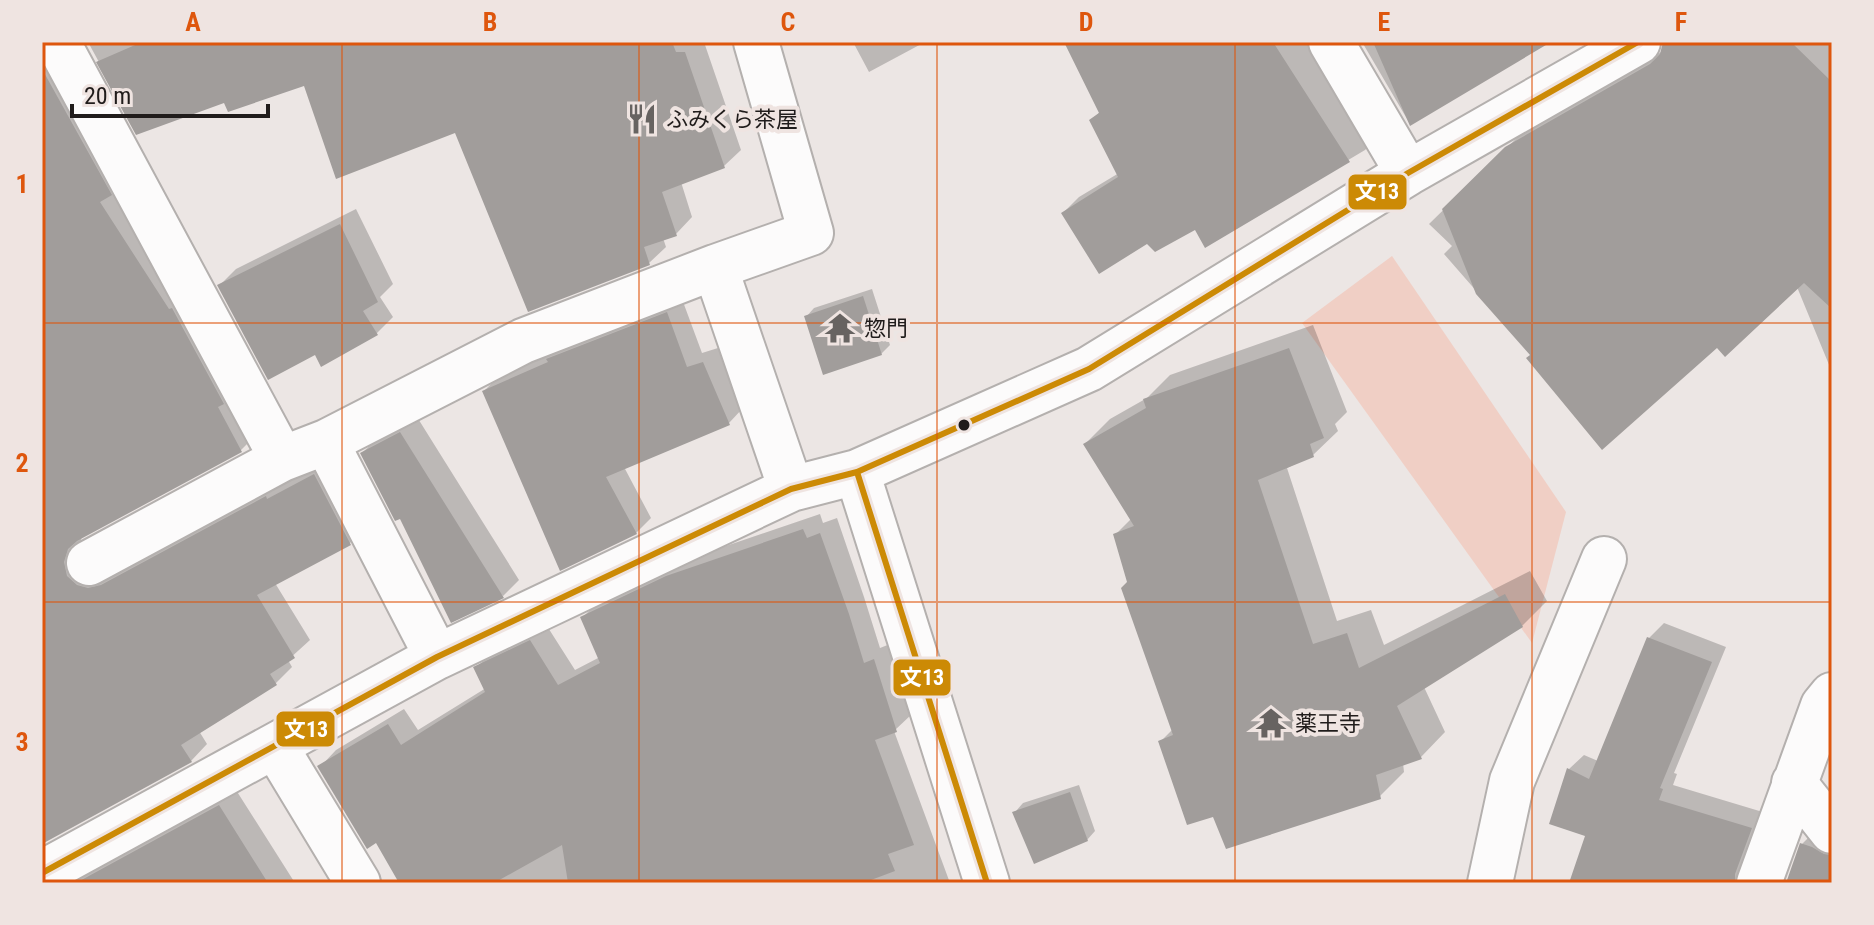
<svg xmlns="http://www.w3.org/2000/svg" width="1874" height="925" font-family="'Roboto Condensed','Noto Sans JP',sans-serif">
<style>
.green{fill:#f0cfc5}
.shadow{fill:#0003}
.building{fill:#a19d9b}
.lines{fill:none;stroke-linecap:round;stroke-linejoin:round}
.minor-casing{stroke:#b4b0ae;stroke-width:48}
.minor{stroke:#fcfbfb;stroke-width:44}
.bus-1-casing{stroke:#efe4e1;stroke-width:12}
.bus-1{stroke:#cc8a05;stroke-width:6}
.grid{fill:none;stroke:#de560d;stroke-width:2;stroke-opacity:0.55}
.bus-dot{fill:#201c1b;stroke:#efe4e1;stroke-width:3}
.labels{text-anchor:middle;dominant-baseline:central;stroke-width:8;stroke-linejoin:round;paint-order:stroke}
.poi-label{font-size:22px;fill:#201c1b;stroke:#efe4e1;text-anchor:start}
.line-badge{stroke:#efe4e1;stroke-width:3}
.badge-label{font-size:22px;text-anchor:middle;font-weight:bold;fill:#fff}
.neatline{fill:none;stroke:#de560d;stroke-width:3}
.grid-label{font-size:26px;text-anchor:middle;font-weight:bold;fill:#de560d}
</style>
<rect width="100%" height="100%" fill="#ece6e4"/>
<path class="green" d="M1392,256L1566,512L1532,643L1302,323Z"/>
<path class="shadow" d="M42,42L257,434L241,450L82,536L80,544L283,481L284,484L331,459L366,527L350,543L275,583L310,640L288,660L292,667L276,683L199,731L207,744L191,761L42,842Z
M88,42H704L741,150L724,166L681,182L692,217L676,234L663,238L666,247L649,263L457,130L305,83L225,100L137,132Z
M853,42H925L869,72Z
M1066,42H1327L1381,134L1365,150L1206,245L1196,227L1147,242L1063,213L1079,197L1119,173L1091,120L1101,111Z
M1362,42H1547L1410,124Z
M1665,42H1826L1832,48V372L1797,287L1717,345L1532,355L1444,254L1452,246L1429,224L1525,130L1663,51Z
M356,209L393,284L380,297L393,317L376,334L316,352L219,286L236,269Z
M872,289L890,345L881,354L806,317L814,308Z
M682,299L702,353L718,348L743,408L729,423L624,467L651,518L636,533L484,391L499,376Z
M1313,325L1347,412L1335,424L1338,431L1313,455L1287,468L1337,621L1371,610L1384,645L1530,571L1547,601L1522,626L1424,687L1445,732L1421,757L1403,763L1404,772L1379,797L1214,815L1160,742L1173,729L1115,535L1132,518L1085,444L1110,419L1147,398L1170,375Z
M417,417L519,580L503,596L401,516L362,453L379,437Z
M820,514L823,523L837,518L864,597L880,648L890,644L912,714L894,731L950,883H402L377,840L320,767L336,750L404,709L418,730L486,688L476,668L492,652L547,626L575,670L600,657L583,617L599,601L685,560Z
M1664,623L1726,647L1674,773L1677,774L1673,785L1766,813L1754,883H1571L1588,834L1569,769L1584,755L1598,761L1649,638Z
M1079,785L1095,831L1087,840L1015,812L1023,803Z
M236,790L295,883H42Z
M1817,829L1832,835V883H1788L1802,844Z"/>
<path class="building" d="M142,42H672L676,52H685L725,168L662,192L677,236L644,247L650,265L528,312L455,133L336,179L304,86L228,112L224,103L136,135L96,62Z
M1064,42H1273L1350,162L1205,248L1195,230L1155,252L1147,244L1099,274L1061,213L1118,177L1089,120L1099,113Z
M1373,42H1551L1410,126Z
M1663,42H1791L1832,82V309L1804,283L1725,357L1717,348L1602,450L1526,358L1530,355L1476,294L1442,209L1505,147L1650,64L1660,54Z
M42,69L112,195L100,202L169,309L172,308L224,404L218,407L242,452L77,541L68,549L64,562L67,576L77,585L88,588L101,585L266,496L267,499L314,474L351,545L257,595L295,658L270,674L277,685L181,745L192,762L42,844Z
M340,224L378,302L363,311L378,335L321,367L315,355L268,380L217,285Z
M863,296L882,355L823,375L804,316Z
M667,312L687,367L703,362L730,425L606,477L637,534L560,571L482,391L548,362L546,359Z
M1289,348L1324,438L1310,444L1314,457L1258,480L1313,644L1347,633L1359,668L1505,594L1523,627L1397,706L1422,759L1376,775L1381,799L1226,849L1213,817L1187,825L1158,741L1173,735L1121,588L1127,582L1113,534L1134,526L1083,444L1146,408L1143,399Z
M400,432L504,598L451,623L400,519L395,521L360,453Z
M803,529L807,538L820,533L849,614L864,663L874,659L897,732L875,740L914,845L888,854L895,871L863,883H568L562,845L494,883H399L376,843L367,849L317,766L388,724L401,745L485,692L473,667L530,640L558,685L600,663L580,617L666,576Z
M1647,637L1712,662L1660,788L1663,789L1659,800L1752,828L1735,874V883H1569L1585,836L1549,824L1567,768L1589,779Z
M1070,792L1088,841L1034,864L1012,812Z
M219,805L268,883H76Z
M1800,843L1812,847L1824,854L1832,855V883H1786Z"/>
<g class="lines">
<g class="minor-casing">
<path id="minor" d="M1331,42L1408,173
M58,43L282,459
M715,267L791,489
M326,442L437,657
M857,472L987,883
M89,563L282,459L326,442L523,341L715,267L811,233L756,42
M275,746L358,883
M1794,783L1832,831
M42,873L437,657L791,489L857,472L1089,369L1408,173L1638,42
M1490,883L1512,781L1604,559
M1759,883L1823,706L1832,695"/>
</g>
<use href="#minor" class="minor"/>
<g class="bus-1-casing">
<path id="bus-1" d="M857,472L987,883
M42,873L437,657L791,489L857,472L1089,369L1408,173L1638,42"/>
</g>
<use href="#bus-1" class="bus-1"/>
</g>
<path class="grid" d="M342,42V883M639,42V883M937,42V883M1235,42V883M1532,42V883M42,323H1832M42,602H1832"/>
<defs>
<g id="restaurant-bare" transform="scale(2.4)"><path d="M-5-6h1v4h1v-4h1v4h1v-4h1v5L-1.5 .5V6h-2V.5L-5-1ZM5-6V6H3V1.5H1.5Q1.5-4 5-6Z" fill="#676361" stroke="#efe4e1" stroke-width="2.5" paint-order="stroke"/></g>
<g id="temple-bare" transform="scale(2.4)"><path d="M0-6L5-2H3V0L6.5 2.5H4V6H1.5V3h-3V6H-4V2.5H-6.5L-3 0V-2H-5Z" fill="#676361" stroke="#efe4e1" stroke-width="2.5" paint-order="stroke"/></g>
</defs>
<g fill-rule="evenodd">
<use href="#restaurant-bare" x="642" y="119"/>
<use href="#temple-bare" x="840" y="328"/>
<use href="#temple-bare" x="1271" y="723"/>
</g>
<circle class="bus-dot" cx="964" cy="425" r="7"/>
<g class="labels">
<g class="poi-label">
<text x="666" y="119">ふみくら茶屋</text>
<text x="864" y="328">惣門</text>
<text x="1295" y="723">薬王寺</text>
</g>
</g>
<g class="line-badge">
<rect x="1347" y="173" width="61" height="38" rx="8" fill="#cc8a05"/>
<rect x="892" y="658" width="60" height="39" rx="8" fill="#cc8a05"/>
<rect x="275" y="710" width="61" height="38" rx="8" fill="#cc8a05"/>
</g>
<g class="badge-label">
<text x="1377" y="199">文13</text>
<text x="922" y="685">文13</text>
<text x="306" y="737">文13</text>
</g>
<rect width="1874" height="925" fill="none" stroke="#efe4e1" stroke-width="88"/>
<path d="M72 104v12h196v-12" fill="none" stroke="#201c1b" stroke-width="4"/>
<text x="84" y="104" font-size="24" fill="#201c1b" stroke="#efe4e1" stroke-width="6" paint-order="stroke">20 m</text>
<rect x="44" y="44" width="1786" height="837" class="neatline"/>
<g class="grid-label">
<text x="193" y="31">A</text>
<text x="490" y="31">B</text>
<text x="788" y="31">C</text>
<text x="1086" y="31">D</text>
<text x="1384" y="31">E</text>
<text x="1681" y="31">F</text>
<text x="22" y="193">1</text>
<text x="22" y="472">2</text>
<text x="22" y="751">3</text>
</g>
</svg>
